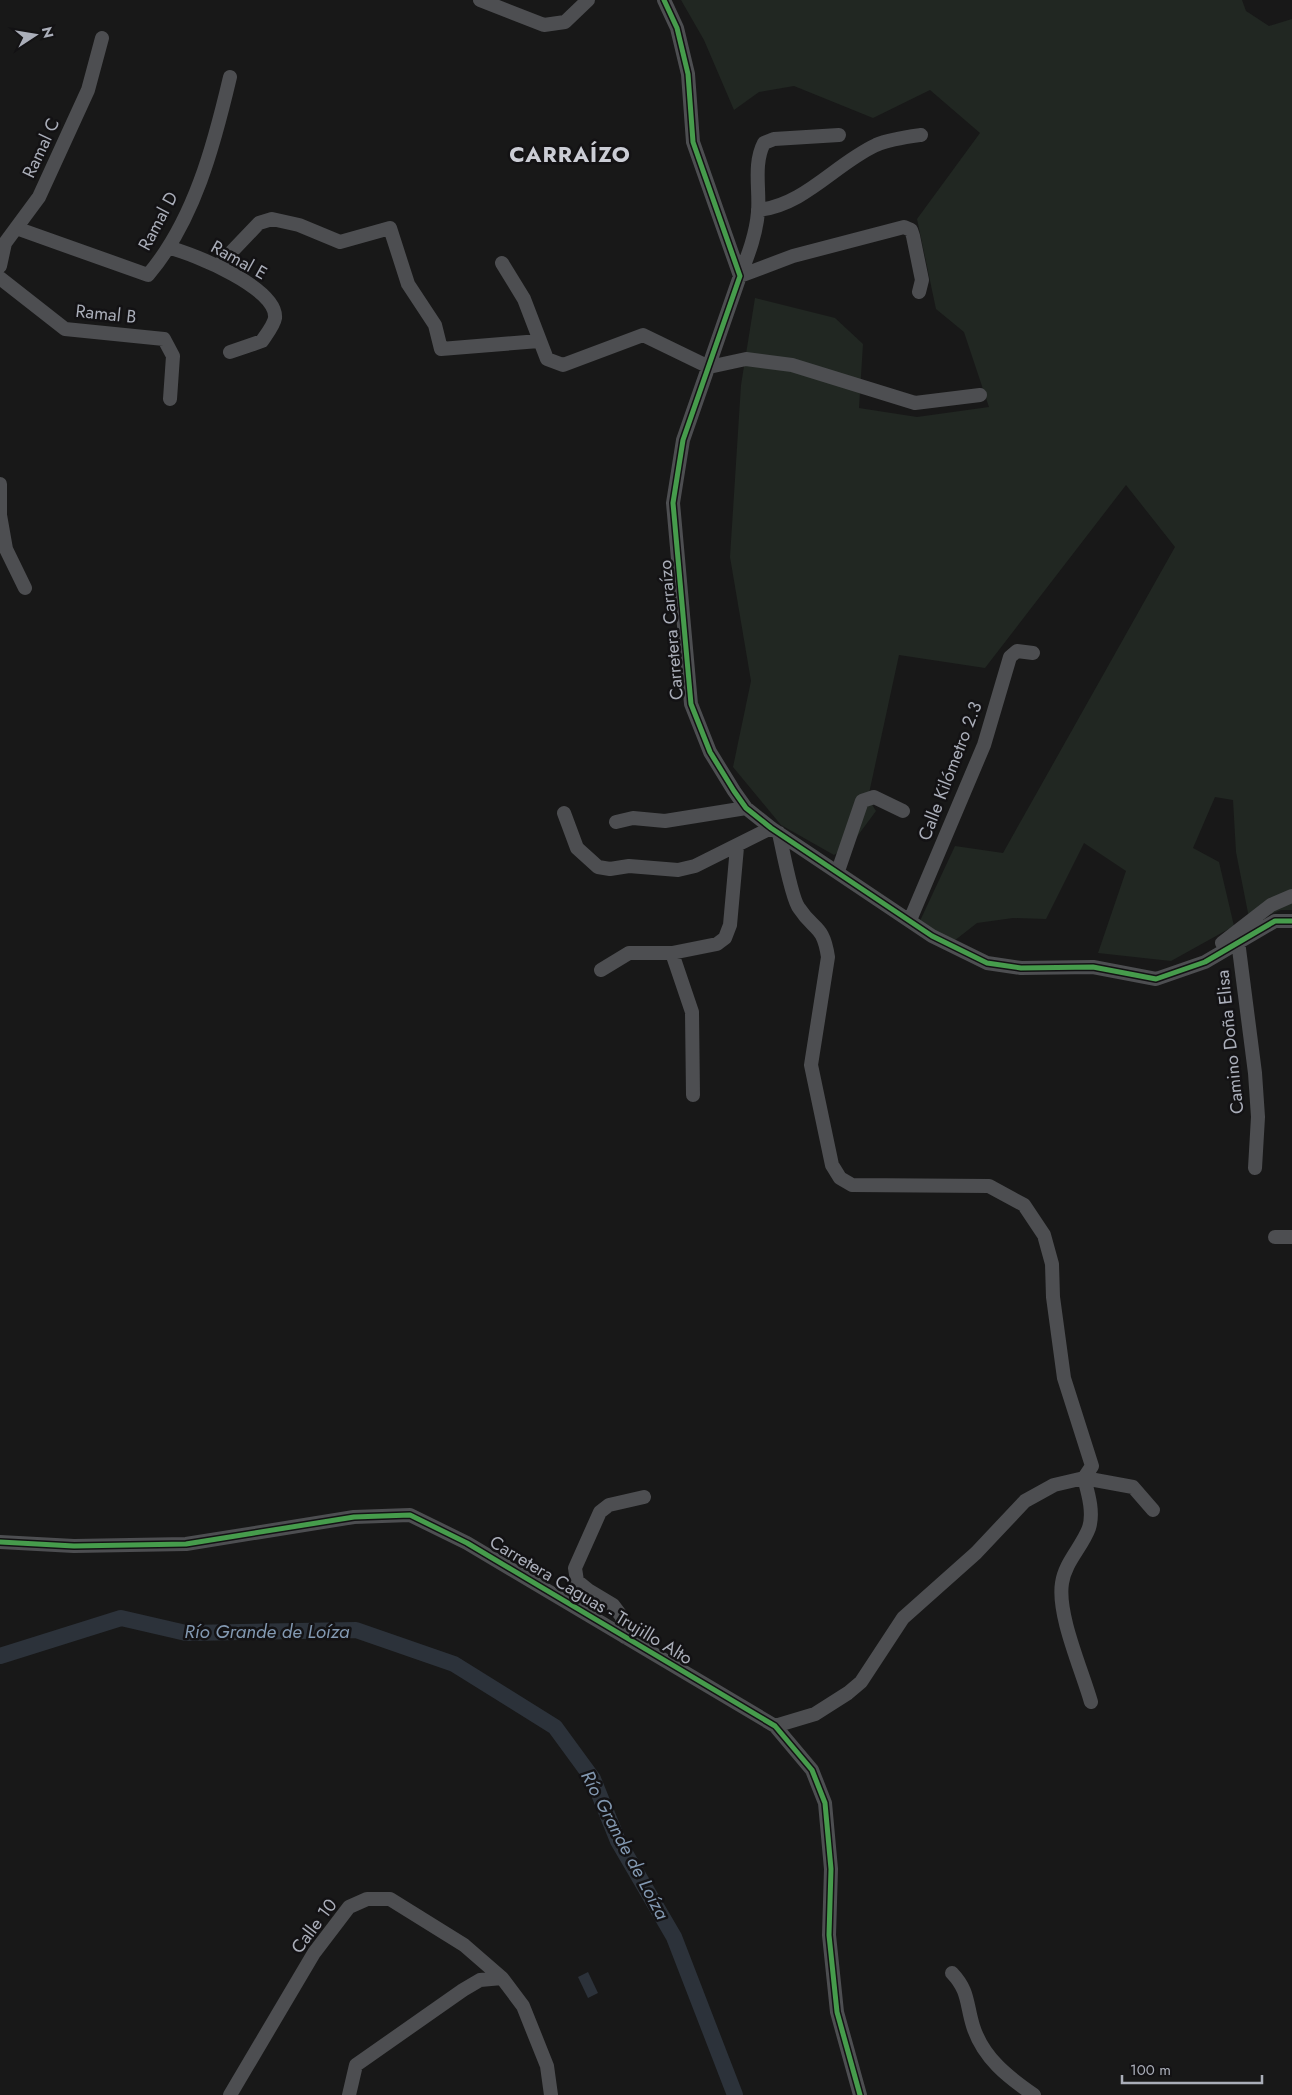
<svg xmlns="http://www.w3.org/2000/svg" width="1292" height="2095" font-family="Jost,sans-serif">
<style>
.green{fill:#212722}
.water{fill:#2c323a}
.lines{fill:none;stroke-linecap:round;stroke-linejoin:round}
.river{stroke:#2c323a;stroke-width:16}
.minor{stroke:#4d4e51;stroke-width:14}
.cycleway-casing{stroke:#131214;stroke-width:8}
.cycleway{stroke:#469c4c;stroke-width:5}
.labels{text-anchor:middle;dominant-baseline:central;stroke-width:5;stroke-linejoin:round;paint-order:stroke}
.street-label{font-size:18px;fill:#aaaeb9;stroke:#131214}
.water-label{font-size:19px;font-style:italic;fill:#8399b2;stroke:#131214}
.district-label{font-size:22px;font-weight:bold;letter-spacing:1px;fill:#cbcdd5;stroke:#131214}
</style>
<rect width="100%" height="100%" fill="#181818"/>
<path class="green" d="M681,0H1242L1246,11L1269,26L1292,19V910H1281L1250,923L1236,852L1233,800L1215,797L1193,848L1219,862L1234,926L1171,961L1098,953L1126,871L1084,843L1046,919L1013,918L977,923L954,941L919,923L955,846L1003,853L1175,547L1126,485L985,668L899,655L868,798L876,811L853,842L834,855L781,825L733,767L751,681L730,557L741,385L755,298L835,318L863,344L859,408L917,417L989,407L964,332L936,309L917,219L980,133L930,90L873,118L794,86L759,92L734,110L704,40Z"/>
<path class="water" d="M588,1972L598,1993L588,1998L578,1977Z"/>
<g class="lines">
<path class="river" d="M0,1656L121,1618L186,1633L356,1630L454,1664L555,1727L593,1779L618,1841L674,1937L735,2095"/>
<path class="minor" d="M480,0L544,25L565,22L588,0
M664,0L677,28L688,74L693,142L740,276L683,440L673,503L691,704L710,752L734,791L746,808L771,828L932,936L987,963L1021,968L1093,967L1156,979L1205,962L1275,921H1292
M758,210C805,205 835,164 876,145C890,139 906,137 921,135
M16,228L148,275C194,221 214,145 230,77
M170,248C194,254 278,288 275,318C274,325 266,335 262,341L230,352
M502,263L524,299L547,359L563,365L643,335L709,367L746,359L792,365L915,403L980,395
M0,266L5,243L39,197L88,90L102,38
M218,266L259,223L272,219L299,225L340,242L390,228L408,284L435,325L441,349L539,341
M740,276L793,256L904,227L911,230L913,236L922,280L919,292
M740,276C748,255 756,235 758,212C760,190 753,164 764,143L774,139L839,135
M0,278L65,329L164,339L173,356L170,399
M0,484V515L6,549L25,588
M564,813L577,848L598,867L610,869L629,866L678,870L695,866L771,828
M616,822L633,818L665,821L746,808
M779,833C782,847 792,900 799,908C814,931 823,924 828,957L811,1065L832,1165L840,1178L852,1185L989,1186L1024,1205L1044,1235L1052,1264L1053,1297L1064,1378L1092,1466L1084,1478
M838,871L862,801L874,797L903,811
M910,920L984,745L1010,657L1017,651L1033,653
M1238,941L1255,1073L1258,1117L1255,1168
M1222,943L1271,905L1292,896
M672,953L692,1012L693,1095
M601,970L629,953H672L717,944L725,938L730,925L737,847
M1275,1237H1292
M1084,1478C1088,1493 1094,1512 1089,1528C1082,1547 1065,1562 1062,1583C1057,1615 1082,1670 1091,1702
M0,1542L74,1546L186,1544L354,1517L410,1515L467,1543L775,1726L812,1770L825,1803L831,1869L829,1935L837,2012L860,2095
M625,1637L622,1617L613,1605L588,1590L577,1581L575,1568L600,1512L609,1505L644,1497
M775,1726L815,1714L848,1693L861,1682L903,1618L976,1553L1025,1501L1054,1485L1084,1478L1133,1487L1153,1510
M952,1973C969,1991 966,2003 973,2026C983,2058 1008,2077 1034,2095
M230,2095L314,1953L349,1907L367,1899H390L464,1945L502,1978
M349,2095L356,2065L463,1990L480,1980L502,1978L523,2006L547,2066L551,2095"/>
<g class="cycleway-casing">
<path id="cycleway" d="M664,0L677,28L688,74L693,142L740,276L683,440L673,503L691,704L710,752L734,791L746,808L771,828L932,936L987,963L1021,968L1093,967L1156,979L1205,962L1275,921H1292
M0,1542L74,1546L186,1544L354,1517L410,1515L467,1543L775,1726L812,1770L825,1803L831,1869L829,1935L837,2012L860,2095"/>
</g>
<use href="#cycleway" class="cycleway"/>
</g>
<g class="labels">
<g class="street-label">
<text transform="translate(41 148) rotate(-65)">Ramal C</text>
<text transform="translate(158 221) rotate(-62)">Ramal D</text>
<text transform="translate(239 260) rotate(29)">Ramal E</text>
<text transform="translate(106 314) rotate(6)">Ramal B</text>
<text transform="translate(671 630) rotate(-95)">Carretera Carraízo</text>
<text transform="translate(950 771) rotate(-69)">Calle Kilómetro 2.3</text>
<text transform="translate(1230 1042) rotate(-96)">Camino Doña Elisa</text>
<text transform="translate(591 1600) rotate(31)">Carretera Caguas - Trujillo Alto</text>
<text transform="translate(314 1926) rotate(-53)">Calle 10</text>
</g>
<g class="water-label">
<text x="267" y="1631">Río Grande de Loíza</text>
<text transform="translate(625 1845) rotate(62)">Río Grande de Loíza</text>
</g>
<g class="district-label">
<text x="570" y="154">CARRAÍZO</text>
</g>
</g>
<g transform="translate(35 35) rotate(78)" stroke="#131214" stroke-width="4" paint-order="stroke">
<path d="M0-4L9 19L0 12L-9 19Z" fill="#aaaeb9"/>
<text y="-8" font-size="14" font-weight="bold" text-anchor="middle" fill="#aaaeb9">N</text>
</g>
<path d="M1122 2075v8h140v-8" fill="none" stroke="#aaaeb9" stroke-width="2.5"/>
<text x="1130" y="2075" font-size="15" fill="#aaaeb9" stroke="#131214" stroke-width="4" paint-order="stroke">100 m</text>
</svg>
